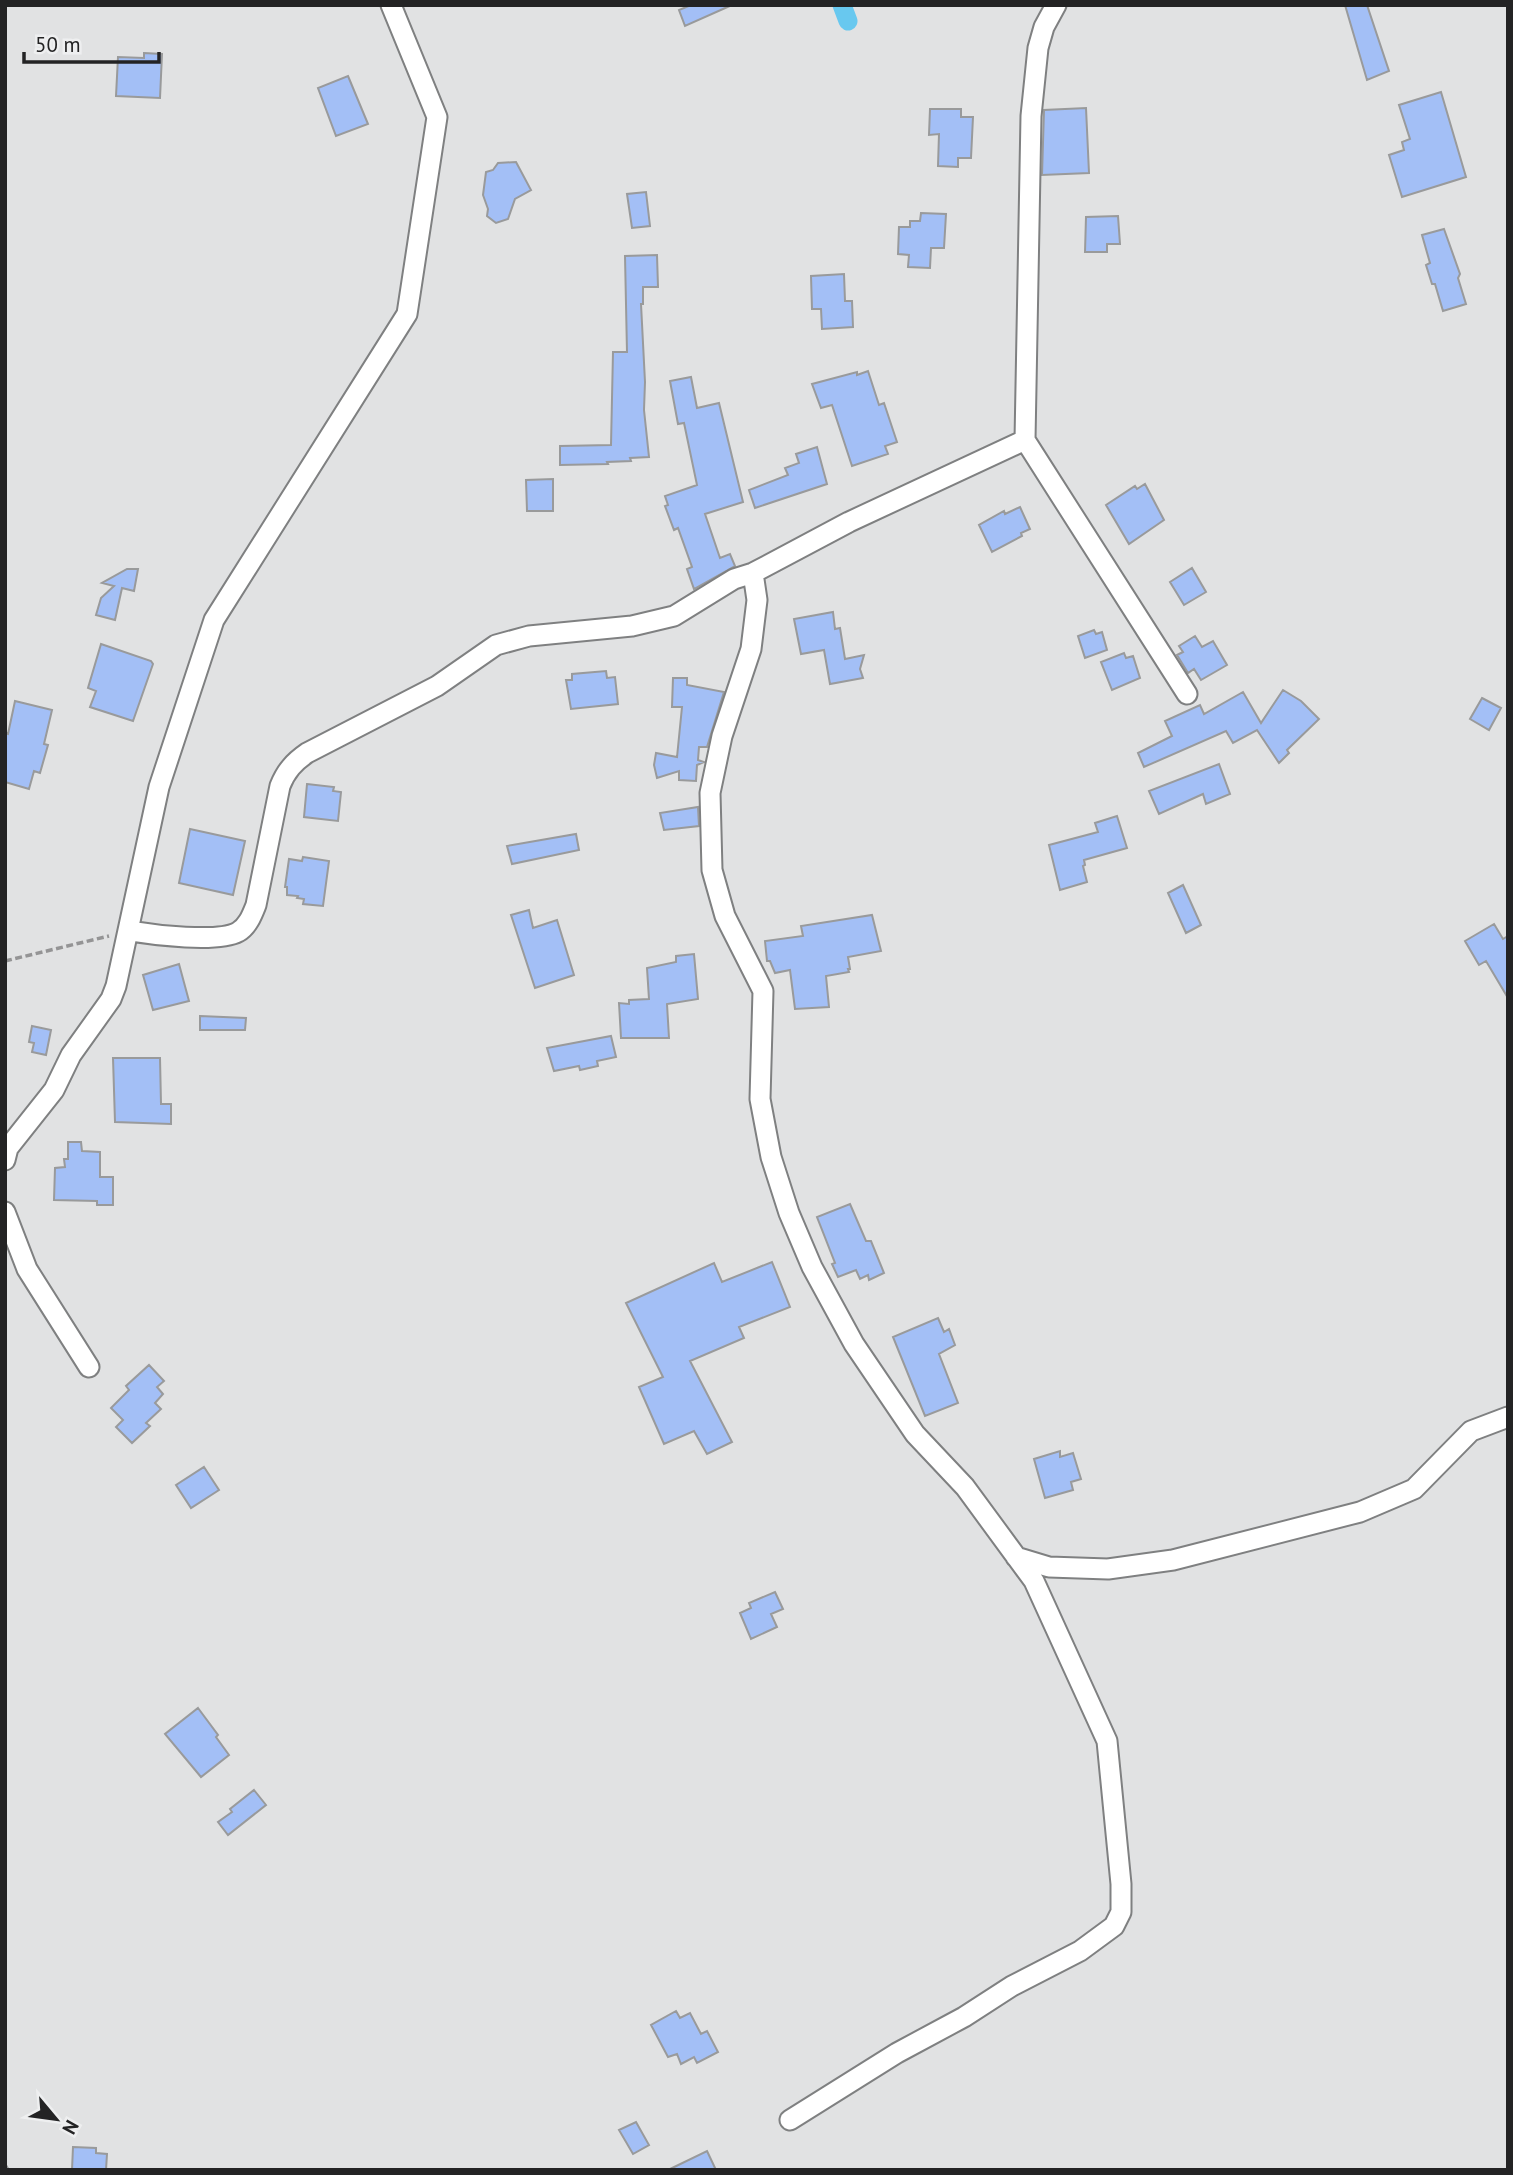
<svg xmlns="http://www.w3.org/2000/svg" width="1513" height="2175" font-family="'PT Sans',sans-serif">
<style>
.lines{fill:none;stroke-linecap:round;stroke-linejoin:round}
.canal{stroke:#68c8ef;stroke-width:19}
.building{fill:#a3bff6;stroke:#999a9b;stroke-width:2}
.minor-casing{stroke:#7f8081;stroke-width:23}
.path{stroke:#949495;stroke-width:3.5;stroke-dasharray:7 3.5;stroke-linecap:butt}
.minor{stroke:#fff;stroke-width:19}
</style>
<rect width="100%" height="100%" fill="#e1e2e3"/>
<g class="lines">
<path class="canal" d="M842,5L848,21"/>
</g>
<path class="building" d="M691,5H732L685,26L679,10Z
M1345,5H1367L1389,71L1367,80Z
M144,53L162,54L160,98L116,96L118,57L144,58Z
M348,76L368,124L336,136L318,88Z
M1441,92L1466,177L1402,197L1389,155L1404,150L1402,142L1410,139L1399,105Z
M1086,108L1089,173L1042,175L1044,110Z
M930,109H961V117H973L971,158H958V167L938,166L939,134L929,135Z
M516,162L531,190L515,199L508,219L496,223L487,216L488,209L483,195L486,172L493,170L498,163Z
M646,192L650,226L632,228L627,194Z
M921,213L946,214L944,248H931L930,268L908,267L909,255L898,254L899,227H910V221H920Z
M1118,216L1120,244H1107V252H1085L1086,217Z
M1444,229L1460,274L1458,278L1466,304L1443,311L1435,284H1432L1426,265L1430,263L1422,235Z
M657,255L658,287H643V304H641L645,382L644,410L649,457L630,458L631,461L607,462L608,464L560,465V446L611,445L613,352H627L625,256Z
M844,274L845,301H852L853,327L822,329L821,309H812L811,276Z
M868,371L879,405L884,403L897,442L885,446L888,454L852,466L832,405L821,408L812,384L857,372V375Z
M691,377L697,408L719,403L743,502L705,514L720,558L730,554L735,566L694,589L687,569L692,567L678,528L674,530L665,506L668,505L665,496L697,485L684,423L678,424L670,381Z
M817,447L827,484L755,508L749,490L788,475L785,468L799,463L796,454Z
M553,479V511H527L526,480Z
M1145,484L1164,520L1129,544L1106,505L1135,486L1137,489Z
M1020,507L1030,529L1021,533L1022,536L992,552L979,525L1004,511L1005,514Z
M1192,568L1206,592L1184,605L1170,582Z
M127,569H138L134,591L122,588L115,620L96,615L101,598L114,586L102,583Z
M833,612L835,629L840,628L845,659L864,655L860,669L863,678L830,684L824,650L801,654L794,619Z
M1094,630L1096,634L1102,632L1107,650L1085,658L1078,636Z
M1195,636L1202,647L1213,641L1227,665L1201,680L1194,669L1188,673L1177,655L1183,652L1179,646Z
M101,644L151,661L153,664L133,721L90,707L96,691L88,688Z
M1124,653L1126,658L1133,656L1140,678L1112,690L1101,662Z
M606,671L607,678L615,677L618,704L571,709L566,680H572V674Z
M673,678H687V685L724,692L707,747H699L698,760L704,762L697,765L696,781L679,780V771L657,778L654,765L656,753L677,757L682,707H672Z
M1283,690L1301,701L1319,719L1287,750L1289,753L1279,763L1257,730L1233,743L1226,731L1144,767L1138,753L1172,736L1165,721L1200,705L1204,714L1243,692L1261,723Z
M1482,698L1501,708L1489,730L1470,719Z
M15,701L52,710L44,744L48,745L40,773L34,771L29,789L5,782V733L8,734Z
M1219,764L1230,794L1206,804L1203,794L1159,814L1149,791Z
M307,784L334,787L333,791L341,792L338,821L304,817Z
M698,807L699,826L664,830L660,813Z
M1117,816L1127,848L1084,860L1085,865L1083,866L1087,882L1060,890L1049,845L1098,832L1095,823Z
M190,829L245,841L233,895L179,883Z
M576,834L579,850L512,864L507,846Z
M303,857L329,861L323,906L303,904L304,899L297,898L298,896L287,895V887H285L289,859L302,861Z
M1183,885L1201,925L1186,933L1168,893Z
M529,910L533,928L557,920L574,975L535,988L511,915Z
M872,915L881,951L848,957L850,969H848L849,972L826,976L829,1007L795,1009L790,970L775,973L770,961H767L765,941L803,936L801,926Z
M1494,924L1503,939L1508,936V998L1486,961L1479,965L1465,941Z
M694,954L698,999L667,1004L669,1038H621L619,1003L629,1004V1000L649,999L647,968L676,962V956Z
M179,964L189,1001L153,1010L143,975Z
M200,1016L246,1018L245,1030H200Z
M32,1026L51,1030L46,1055L32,1052L34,1043L29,1042Z
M611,1036L616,1057L597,1061L598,1066L580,1070L579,1066L554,1071L547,1048Z
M113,1058H160L161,1104H171V1124L115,1122Z
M68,1142H81L82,1151L100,1152V1177H113V1205H97V1201L54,1200L55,1168L65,1167L64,1159H68Z
M850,1204L866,1241H871L884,1273L869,1280L868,1275L860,1279L856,1270L838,1277L832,1264L835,1263L817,1217Z
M772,1262L790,1307L739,1327L744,1338L690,1361L732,1442L707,1454L694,1431L664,1444L639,1387L663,1377L626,1303L714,1263L722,1282Z
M938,1318L944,1332L949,1329L955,1345L939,1354L958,1403L925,1416L893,1337Z
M149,1365L164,1381L157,1387L163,1394L155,1403L161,1409L146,1423L150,1426L132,1443L116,1427L123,1420L111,1408L129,1390L126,1386Z
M1060,1451V1457L1073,1453L1081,1479L1071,1482L1073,1490L1045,1498L1034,1459Z
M204,1467L219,1490L191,1508L176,1485Z
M775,1592L783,1609L771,1614L777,1627L751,1639L740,1613L751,1608L749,1603Z
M198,1708L218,1735L216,1737L229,1755L201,1777L165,1734Z
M254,1790L266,1805L228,1835L218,1822L232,1812L230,1809Z
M676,2011L680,2018L690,2013L701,2034L707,2031L718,2052L697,2063L694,2057L681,2064L677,2054L668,2057L651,2025Z
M636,2122L649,2145L633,2154L619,2130Z
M73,2147L96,2148V2153L107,2154L106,2170H72Z
M707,2151L716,2170H668Z"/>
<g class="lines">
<g class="minor-casing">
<path id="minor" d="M1056,5L1044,27L1038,48L1031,116L1025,440L1187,694
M753,573L757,600L751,649L722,736L710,793L712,870L725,916L763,991L760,1099L771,1157L789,1213L812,1267L854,1344L915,1434L965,1487L1034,1581L1107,1741L1121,1884V1912L1114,1926L1080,1951L1012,1986L964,2017L897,2053L790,2120
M130,931C154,935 218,943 238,932C248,926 252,915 256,905L280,786C286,771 294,762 307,753L437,686L496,645L529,636L632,626L674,616L734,579L753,573L849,522L1025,440
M5,1160L8,1148L54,1090L71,1055L111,999L116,986L159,787L214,620L407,314L437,117L391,5
M5,1212L27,1269L89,1367
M1016,1557L1049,1567L1108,1569L1173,1560L1360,1512L1414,1489L1471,1431L1508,1417"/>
</g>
<path class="path" d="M5,961L109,936
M5,2165L8,2170"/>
<use href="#minor" class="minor"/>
</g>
<rect width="1513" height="2175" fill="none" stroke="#232324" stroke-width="14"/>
<g transform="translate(56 2119) rotate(119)" stroke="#eeeff0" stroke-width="5" paint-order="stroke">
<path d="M0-5L12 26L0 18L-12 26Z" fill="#232324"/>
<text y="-10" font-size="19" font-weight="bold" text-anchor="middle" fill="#232324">N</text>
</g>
<path d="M24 52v10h135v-10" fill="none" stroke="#232324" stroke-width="3.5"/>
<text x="35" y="52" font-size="21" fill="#232324" stroke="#eeeff0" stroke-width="5" paint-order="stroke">50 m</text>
</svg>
